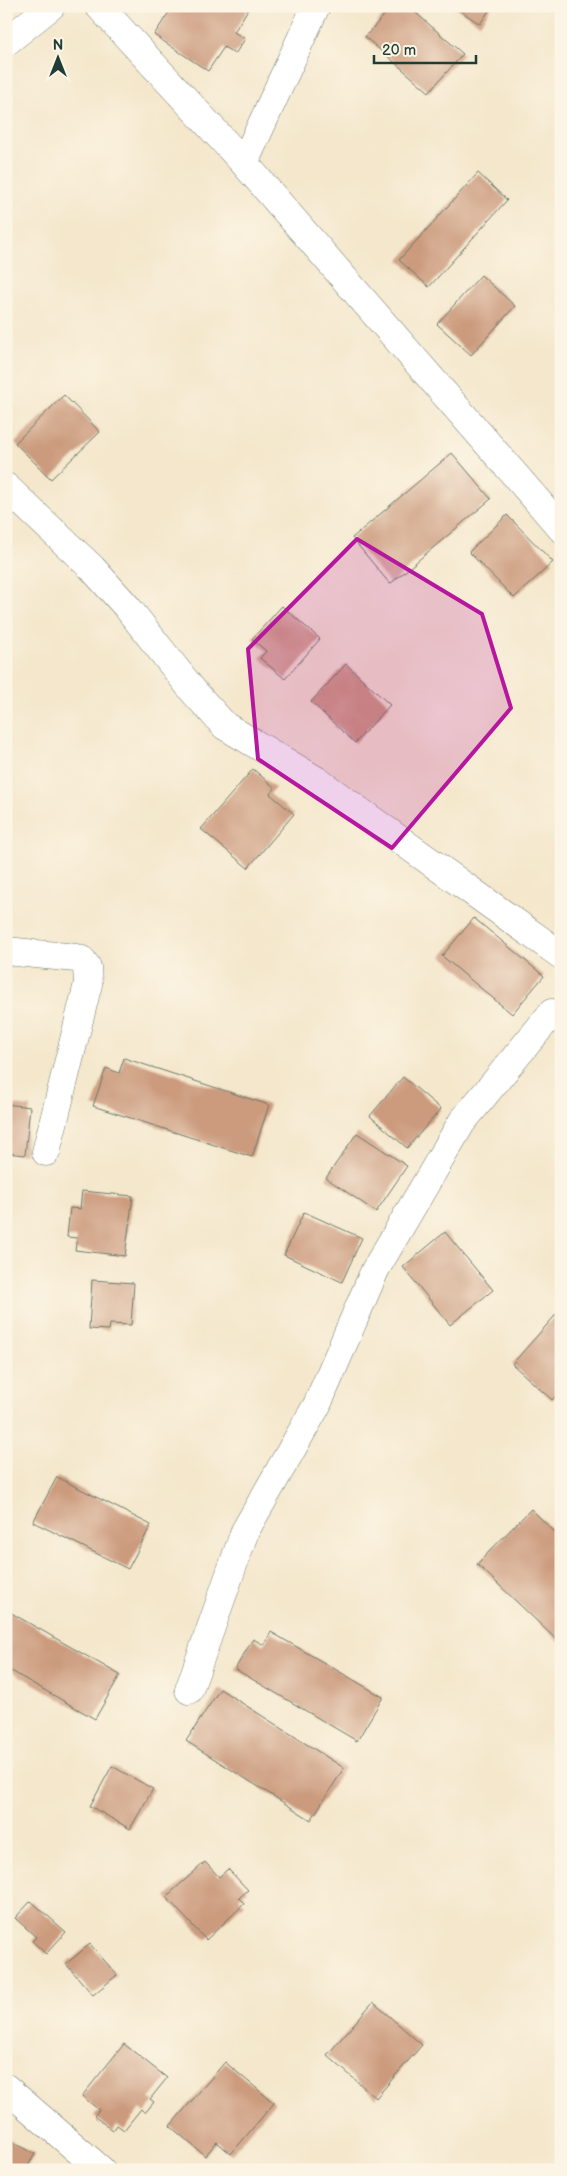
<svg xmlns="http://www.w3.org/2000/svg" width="567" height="2176" font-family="'Balsamiq Sans',sans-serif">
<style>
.building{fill:#cc9b7e}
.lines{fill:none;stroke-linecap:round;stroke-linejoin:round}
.minor-casing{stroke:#6a7869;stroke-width:29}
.minor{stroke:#fff;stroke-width:28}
.marked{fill:#b5179e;fill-opacity:0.2;stroke:#b5179e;stroke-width:4;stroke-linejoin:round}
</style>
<rect width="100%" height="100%" fill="#fcf5e5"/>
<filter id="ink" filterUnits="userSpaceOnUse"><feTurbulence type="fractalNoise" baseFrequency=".02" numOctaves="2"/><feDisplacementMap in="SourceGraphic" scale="10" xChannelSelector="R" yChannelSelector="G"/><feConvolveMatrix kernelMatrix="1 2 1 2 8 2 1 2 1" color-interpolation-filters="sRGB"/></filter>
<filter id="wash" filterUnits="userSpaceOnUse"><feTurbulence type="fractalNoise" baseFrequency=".0096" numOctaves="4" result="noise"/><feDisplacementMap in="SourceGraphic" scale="20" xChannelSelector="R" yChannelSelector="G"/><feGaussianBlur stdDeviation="1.12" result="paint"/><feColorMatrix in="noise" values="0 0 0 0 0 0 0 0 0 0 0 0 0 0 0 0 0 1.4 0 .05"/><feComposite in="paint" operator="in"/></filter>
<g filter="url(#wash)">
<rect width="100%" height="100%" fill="#f4e7cc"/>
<g id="blocks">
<path class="building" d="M173,6H250L234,32L245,39L235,54L224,47L208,71L154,35Z
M392,6H408L463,54L429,92L365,37Z
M453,6H492L480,24Z
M478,173L507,200L429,287L399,260Z
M481,275L515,306L471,355L437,324Z
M64,395L100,432L51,479L15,443Z
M452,453L491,499L390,584L352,538Z
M507,515L553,562L514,598L469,552Z
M282,606L320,639L285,679L260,658L266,651L252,639Z
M346,664L390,705L355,743L311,702Z
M253,769L275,788L270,794L294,814L248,868L201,829Z
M474,918L544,976L512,1014L442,956Z
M124,1058L269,1105L252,1157L93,1106L106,1068L119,1073Z
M403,1077L441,1109L407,1148L370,1116Z
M6,1104L30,1107L25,1155L6,1153Z
M357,1133L407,1166L376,1212L326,1178Z
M82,1191L133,1196L125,1256L75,1250L77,1238L67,1237L70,1208L80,1209Z
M304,1212L362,1238L342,1282L284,1255Z
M445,1232L493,1290L450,1325L403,1267Z
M92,1280L134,1283L131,1325L110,1324L109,1330L89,1329Z
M561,1309V1391L552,1400L512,1364Z
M57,1477L151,1525L128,1569L33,1522Z
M531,1509L561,1538V1644L477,1564Z
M6,1610L120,1675L95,1719L6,1668Z
M271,1632L383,1697L357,1741L235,1669L253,1639L264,1645Z
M220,1689L344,1768L311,1820L186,1741Z
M112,1766L153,1789L130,1829L90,1806Z
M205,1862L219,1877L228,1869L248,1890L239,1898L244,1904L206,1940L166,1897Z
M31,1901L66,1932L46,1954L32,1941L36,1937L15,1918Z
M90,1944L117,1975L93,1995L66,1964Z
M373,2002L422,2045L376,2098L327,2055Z
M124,2044L167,2078L150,2099L154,2102L145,2113L141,2109L124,2130L117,2125L113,2131L94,2116L99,2110L82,2096Z
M225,2062L274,2103L231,2154L217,2142L205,2156L170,2126Z
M6,2138L35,2154L25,2170H6Z"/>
</g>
</g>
<g filter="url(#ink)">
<use href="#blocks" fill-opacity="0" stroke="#6a7869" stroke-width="1"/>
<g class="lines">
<g class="minor-casing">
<path id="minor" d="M99,6L244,163L561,528
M6,42L51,6
M244,163L316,6
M6,487L92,568L127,607L194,692L225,726L316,780L561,955
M6,951L76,958L82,960L87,967L88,984L46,1152
M189,1690L245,1531L317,1405L375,1270L462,1122L552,1013
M6,2088L101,2170"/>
</g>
<use href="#minor" class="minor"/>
</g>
</g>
<path class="marked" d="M357,539L482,614L511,708L392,848L258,759L248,649Z"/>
<rect width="567" height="2176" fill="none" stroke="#fcf5e5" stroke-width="25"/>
<g transform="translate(58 58)" stroke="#fcf5e5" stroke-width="4" paint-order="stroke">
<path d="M0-4L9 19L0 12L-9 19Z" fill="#1f3d34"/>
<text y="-8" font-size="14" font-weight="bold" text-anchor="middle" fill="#1f3d34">N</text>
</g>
<path d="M374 55v8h102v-8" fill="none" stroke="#1f3d34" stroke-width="2.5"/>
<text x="382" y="55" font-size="15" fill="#1f3d34" stroke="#fcf5e5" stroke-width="4" paint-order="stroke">20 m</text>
</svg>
